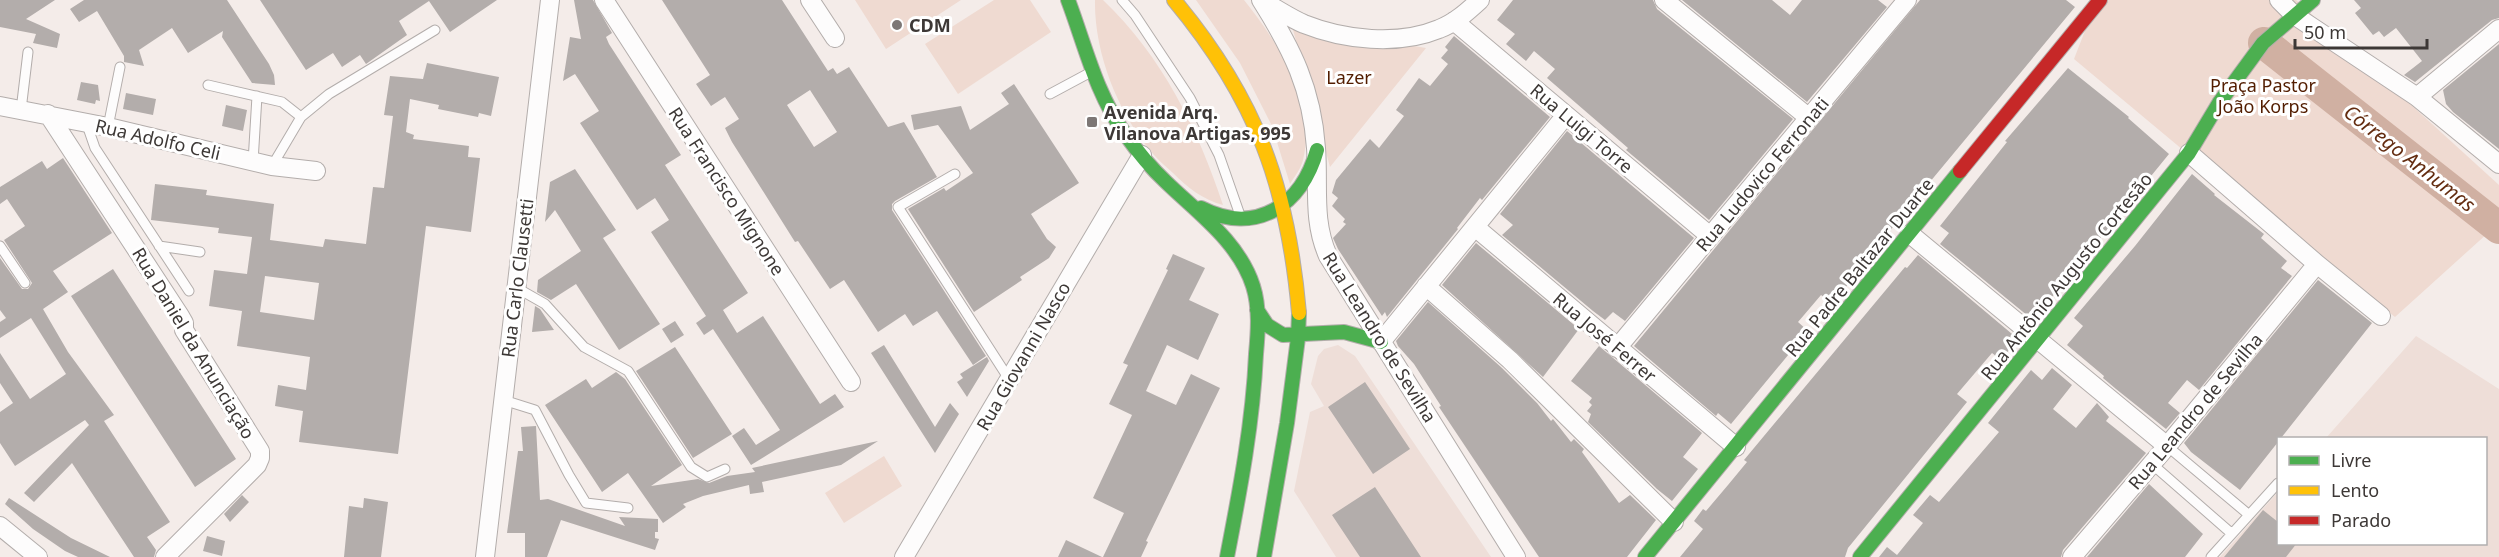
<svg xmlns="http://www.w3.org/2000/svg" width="2499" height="557" font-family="'Noto Sans',sans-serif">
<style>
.built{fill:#eeded8}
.green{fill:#efdad1}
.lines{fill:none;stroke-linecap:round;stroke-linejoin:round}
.river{stroke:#d0b0a2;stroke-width:32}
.building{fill:#b3adab;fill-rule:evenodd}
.lane-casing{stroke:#b3adab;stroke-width:11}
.street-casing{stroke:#b3adab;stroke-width:20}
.fast-casing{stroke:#b3adab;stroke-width:16}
.slow-casing{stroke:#b3adab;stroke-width:16}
.jam-casing{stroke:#b3adab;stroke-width:16}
.lane{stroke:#fdfcfc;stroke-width:9}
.street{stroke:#fdfcfc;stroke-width:18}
.fast{stroke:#4caf50;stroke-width:14}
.slow{stroke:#ffc107;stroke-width:14}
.jam{stroke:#c62828;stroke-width:14}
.poi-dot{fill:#7d7775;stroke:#fff;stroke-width:2}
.labels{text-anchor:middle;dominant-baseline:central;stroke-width:6;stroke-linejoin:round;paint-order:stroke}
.poi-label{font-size:18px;font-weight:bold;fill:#3d3836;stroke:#fff;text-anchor:start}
.park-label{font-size:18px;fill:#521d00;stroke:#fff}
.street-label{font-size:18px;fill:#3d3836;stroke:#fff}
.water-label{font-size:20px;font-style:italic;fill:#642d11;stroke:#fff}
</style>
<rect width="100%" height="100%" fill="#f4ece9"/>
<path class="built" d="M2416,336L2499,389V557H2220L2278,492V544H2486V438H2326Z
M1338,345L1355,356L1491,557H1336L1294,491L1310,412L1324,406L1311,384L1318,356L1324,349Z"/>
<path class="green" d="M855,0H961L886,49Z
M994,0H1030L1051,32L958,94L925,44Z
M1095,0H1103C1162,56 1198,129 1223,205C1203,200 1187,187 1173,173C1165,166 1156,158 1150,150C1117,111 1094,51 1095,0Z
M1196,0H1244C1278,42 1317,104 1303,160C1301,169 1294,177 1290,184L1272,126L1240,63Z
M2097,0H2296L2499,185V223L2395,317L2183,150L2074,59Z
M1292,26L1426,48L1330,167Z
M884,456L902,486L844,523L825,493Z"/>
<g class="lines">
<path class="river" d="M2264,43L2499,228"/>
</g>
<path class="building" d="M0,0H55L26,19L60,34L57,48L33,43L36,34L0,27Z
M84,0H227L269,64L274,75L275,85L252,83L222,37L223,31L188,53L172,28L139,50L144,66L124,62V56L97,11L79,22L70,9Z
M260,0H497L450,32L429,1L399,21L407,35L366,64L360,55L342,67L333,53L306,70Z
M574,0H593L612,33L606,37L609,44L681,155L665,165L748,293L723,310L737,333L763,316L820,404L835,394L844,407L751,465L732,436L744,428L756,445L780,430L713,329L704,335L696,323L706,316L651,232L669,220L655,198L637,210L580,123L599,111L575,74L563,81L570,37L581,39Z
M662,0H782L828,71L833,68L837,74L849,67L888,127L904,122L937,177L895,201L892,204V210L986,356L973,365L937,311L913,326L905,314L878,332L844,280L830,289L798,241L795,242L732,142L725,128L739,119L725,97L711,106L696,84L710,75ZM810,90L837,132L814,147L787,105Z
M1513,0H1653L1657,9L1793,119L1709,220L1626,150L1628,148L1547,78L1555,69L1534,51L1526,61L1506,44L1515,34L1497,20Z
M1682,0H1772L1790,15L1802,0H1878L1887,7L1807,102Z
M1920,0H2066L2075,7L1900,218L1842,292L1841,290L1833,300L1831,299L1829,301L1821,295L1804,315L1798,322L1808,331L1731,424L1718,413L1716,416L1634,346Z
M2354,0H2499V18L2492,20L2415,82L2404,75L2422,61L2396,28L2384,37L2379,31L2373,35L2355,13L2361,8Z
M1454,36L1550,117L1482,200L1480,198L1457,228L1458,229L1387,317L1385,312L1382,316L1338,249L1333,238L1346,224L1343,222L1345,219L1332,206L1338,198L1332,193L1336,180L1370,139L1379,148L1404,116L1396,110L1419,78L1430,86L1448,64L1441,58L1448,50L1445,47Z
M2499,44V149L2453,112L2446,104L2443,90Z
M427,63L499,77L491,116L479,113L478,117L438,109L439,105L410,99L406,132L414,135L413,139L469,146L468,157L480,158L471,232L426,226L398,454L299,442L303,411L275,406L278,385L306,390L310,357L237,346L242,311L209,306L214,270L247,274L252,237L218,233L219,228L151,220L155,184L207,190L206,195L274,204L270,240L323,247L325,239L366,244L373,187L384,188L393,116L384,115L390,76L423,79ZM265,276L319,283L314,320L260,312Z
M2068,68L2129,117L2128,118L2169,154L2035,318L2028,316L1940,244L1949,233L1940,226L2007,142L2005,141Z
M81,82L98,85L100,101L96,100L95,104L77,100Z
M1014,84L1079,183L1031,214L1047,239L1056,247L1049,258L1020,277L1022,280L974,312L908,209L944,188L946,191L973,173L938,125L914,130L911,115L961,106L970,130L1009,104L1001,93Z
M126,93L156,99L153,115L123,109Z
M226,105L247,110L243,131L222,126Z
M1567,131L1694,238L1625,321L1613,312L1605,320L1593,311L1502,235L1513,225L1500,214Z
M63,158L112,233L53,271L68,292L43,309L68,352L114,415L104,421L170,522L147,537L156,550L154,557H134L72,463L34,502L24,493L89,425L85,420L15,466L0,443V412L13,403L0,383V353L30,399L66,374L31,318L0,338V322L6,318L0,310V258L22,289H28L32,283L4,240L25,226L7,199L0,204V187L42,161L47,169Z
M575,169L616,230L603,238L660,324L619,350L576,284L551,300L537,292L538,280L581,251L555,210L545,222L550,182Z
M2192,174L2215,194L2214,195L2264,234L2261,238L2287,261L2281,268L2292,276L2199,390L2187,380L2168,403L2180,413L2166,429L2116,389L2103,378L2104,376L2067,345L2083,326L2074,318L2135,246Z
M1476,243L1579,329L1543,377L1442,285Z
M1173,254L1205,268L1189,300L1219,314L1198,360L1167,345L1146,391L1176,405L1191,374L1220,388L1146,541L1148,542L1141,557H1103L1124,513L1093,498L1132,415L1109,404L1128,365L1123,363L1168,270L1166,269Z
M1918,255L2018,339L2001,360L1992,353L1957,394L1967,402L1848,548L1845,557H1680L1703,529L1694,521L1703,509L1706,511L1728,485L1747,462L1744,460L1905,267L1907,268Z
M113,269L236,459L195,487L71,296Z
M2318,280L2372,323L2281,438H2278V442L2240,490L2191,452L2184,443Z
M1428,302L1502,368L1537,403L1551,421L1553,419L1571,442L1574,439L1584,449L1582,452L1619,503L1630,495L1656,520L1627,557H1539L1439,407L1441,406L1414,364L1398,346L1396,341Z
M535,306L540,309L554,330L532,332Z
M675,321L684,335L671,343L662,329Z
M884,345L935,427L950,403L959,414L935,453L871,353Z
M1599,346L1702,433L1683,457L1698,469L1672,501L1657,489L1588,422L1591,414L1587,411L1592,405L1589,402L1592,398L1571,381Z
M675,347L732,434L693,458L636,371Z
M987,357L989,361L967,397L957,382L963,378L960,374Z
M2052,368L2072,385L2053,409L2076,428L2097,403L2109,417L2106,421L2146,453L2063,550L2061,557H1879L1887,547L1897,555L1923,523L1913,515L1930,495L1939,502L1999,432L1988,423L2031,370L2042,380Z
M616,372L625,379L682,465L651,486L698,479L709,483L727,476L755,472L752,468L878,441L841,465L762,482L764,492L750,494L749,485L703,496L683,504L686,507L663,523L628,473L602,492L545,405L586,379L592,388Z
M1365,382L1410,449L1373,474L1328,407Z
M536,426L540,500L548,499L625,526L619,517L658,519V532H655V538L659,539L655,550L561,520L547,557H525V533H507L518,451H523L521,427Z
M2149,484L2203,534L2185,557H2087Z
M1375,487L1421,557H1360L1332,515Z
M242,495L249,502L230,522L224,514Z
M9,498L71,538L110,557H78L65,551L33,529L5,504Z
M364,498L388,502L381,557H344L349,506L363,508Z
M2263,510L2278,522V543H2297L2286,557H2224Z
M207,536L225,541L222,556L203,551Z
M1066,540L1102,557H1058Z"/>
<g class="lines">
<g class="lane-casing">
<path id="lane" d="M1122,0L1135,15L1190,98L1219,155L1241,218
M208,85L282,102L301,117
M1050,94L1091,72
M21,110L28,52
M86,122L95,148L189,291
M108,127L120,67
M253,162L257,96
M272,166L301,117L329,94L435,30
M955,174L898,207L1009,379
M0,246L25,283
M159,246L200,252
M517,288L545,304L584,347L628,371L691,467L707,477L725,469
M503,400L535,410L569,475L586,503L628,508
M2167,446L2248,514
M2152,464L2231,533
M2211,557L2278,483"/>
</g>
<g class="street-casing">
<path id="street" d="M604,0L851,382
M810,0L835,38
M1261,0C1292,49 1312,89 1316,148C1319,186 1312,220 1328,256L1516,557
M1664,0L1808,117
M2279,0L2294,15L2417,97L2499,164
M1264,2C1277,9 1290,18 1304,24C1344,40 1398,46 1439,29C1455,23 1468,11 1480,0
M1454,21L1710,236
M2417,97L2499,29
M0,106L108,127L272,166L316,171
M48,114L180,316L184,323V330L260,451V458L257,465L165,557
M2189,153L2317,264L2381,316
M1475,227L1736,447
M1910,234L2167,446
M1426,286L1510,360L1674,522
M1381,342L1566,115
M1617,348L1907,0
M0,526L38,557
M485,557L550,0
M904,557L1142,155
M2072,557L2167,446L2317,264"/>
</g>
<g class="fast-casing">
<path id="fast" d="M1068,0C1085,45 1096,94 1125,134C1137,151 1151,168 1166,182C1198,213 1239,242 1253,286C1260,308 1258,332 1256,354C1253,422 1240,490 1227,557
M1201,208C1256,236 1302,205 1317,150
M1257,310L1267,325L1283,335L1344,332L1381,342
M1264,557L1287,423L1298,338L1299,313
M1645,557L1960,171
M1860,557L2189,153L2219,103L2263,43L2313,0"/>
</g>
<g class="slow-casing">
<path id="slow" d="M1174,0C1256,98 1288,186 1299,313"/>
</g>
<g class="jam-casing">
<path id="jam" d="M1960,171L2100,0"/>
</g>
<use href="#lane" class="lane"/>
<use href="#street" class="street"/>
<use href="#fast" class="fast"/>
<use href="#slow" class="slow"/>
<use href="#jam" class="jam"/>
</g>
<g class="poi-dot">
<circle cx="897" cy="25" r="6"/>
<rect x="1086" y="116" width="12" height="12" rx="3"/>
</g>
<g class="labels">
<g class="poi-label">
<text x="909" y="25">CDM</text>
<text x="1104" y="112">Avenida Arq.<tspan x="1104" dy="21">Vilanova Artigas, 995</tspan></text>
</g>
<g class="park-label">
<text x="1349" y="77">Lazer</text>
<text x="2263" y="85">Praça Pastor<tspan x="2263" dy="21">João Korps</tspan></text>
</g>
<g class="street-label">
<text transform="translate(1582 128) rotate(40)">Rua Luigi Torre</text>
<text transform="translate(158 139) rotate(13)">Rua Adolfo Celi</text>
<text transform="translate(1762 174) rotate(-50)">Rua Ludovico Ferronati</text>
<text transform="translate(727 191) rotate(57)">Rua Francisco Mignone</text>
<text transform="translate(1859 267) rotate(-51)">Rua Padre Baltazar Duarte</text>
<text transform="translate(2066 276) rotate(-51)">Rua Antônio Augusto Cortesão</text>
<text transform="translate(517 278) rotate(-83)">Rua Carlo Clausetti</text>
<text transform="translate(1380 337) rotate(58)">Rua Leandro de Sevilha</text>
<text transform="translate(1605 337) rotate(40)">Rua José Ferrer</text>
<text transform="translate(194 343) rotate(59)">Rua Daniel da Anunciação</text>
<text transform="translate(1023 356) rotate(-60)">Rua Giovanni Nasco</text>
<text transform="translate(2195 411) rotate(-50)">Rua Leandro de Sevilha</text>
</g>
<g class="water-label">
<text transform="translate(2410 158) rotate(38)">Córrego Anhumas</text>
</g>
</g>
<rect x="2277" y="437" width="210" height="108" fill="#ffffff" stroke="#b1afaf" stroke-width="1.5"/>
<rect x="2289" y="456" width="30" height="9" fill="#4caf50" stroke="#b1afaf" stroke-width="1.5"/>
<text x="2331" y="467" font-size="18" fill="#3d3836">Livre</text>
<rect x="2289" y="486" width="30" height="9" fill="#ffc107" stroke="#b1afaf" stroke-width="1.5"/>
<text x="2331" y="497" font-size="18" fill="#3d3836">Lento</text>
<rect x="2289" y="516" width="30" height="9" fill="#c62828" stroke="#b1afaf" stroke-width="1.5"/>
<text x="2331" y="527" font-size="18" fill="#3d3836">Parado</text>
<path d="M2295 39v9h132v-9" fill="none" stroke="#3d3836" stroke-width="3"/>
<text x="2304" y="39" font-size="18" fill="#3d3836" stroke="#ffffff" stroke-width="4.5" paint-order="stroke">50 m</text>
</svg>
